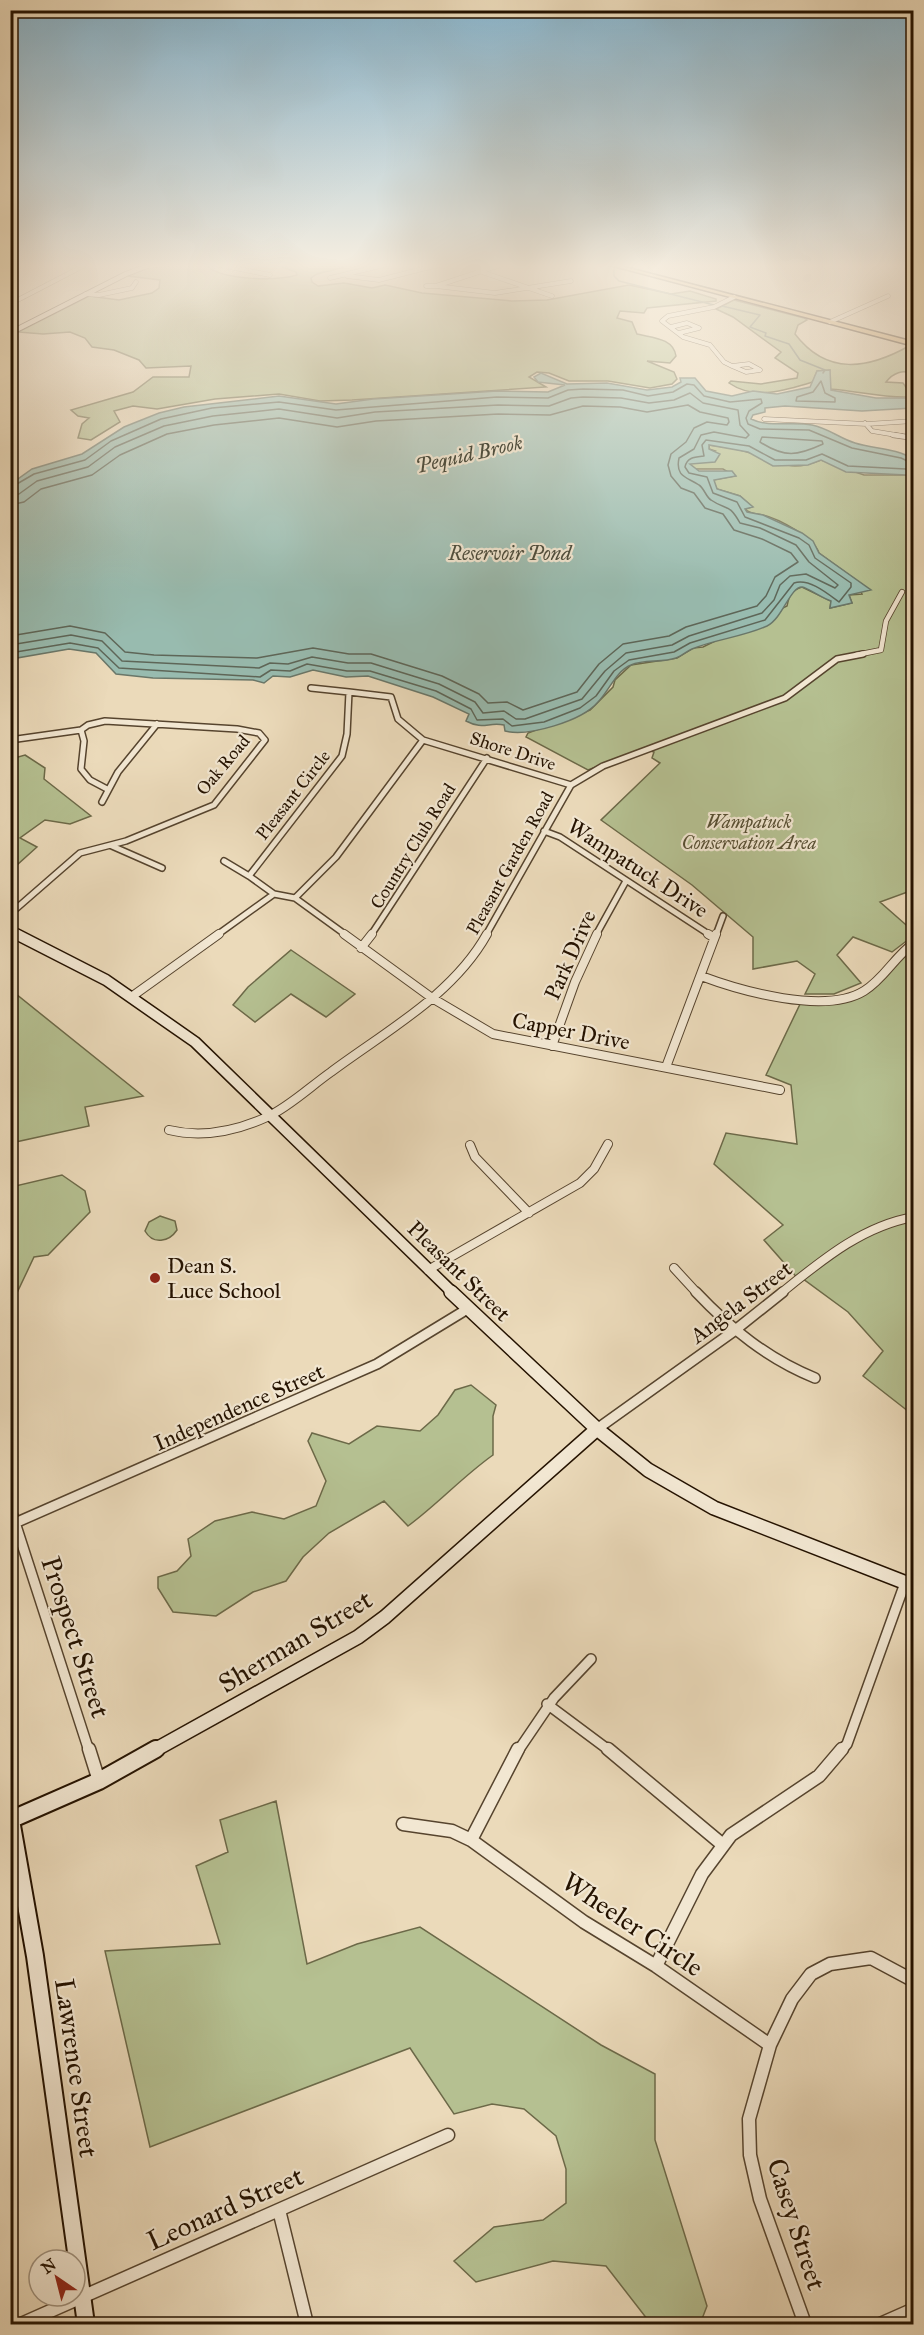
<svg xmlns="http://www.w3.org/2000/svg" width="924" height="2335" font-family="'IM FELL Great Primer',serif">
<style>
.green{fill:#b5c091;stroke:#6c6948;stroke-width:1.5}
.water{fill:#98bbaf;stroke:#6a7769;stroke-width:1.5}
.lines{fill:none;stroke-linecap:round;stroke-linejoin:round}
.shore{stroke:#5e6658;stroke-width:1.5}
.stream{stroke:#6a7769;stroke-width:1.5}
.street-far5-casing{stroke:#56442e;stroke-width:5}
.street-far4-casing{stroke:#56442e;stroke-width:6}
.street-far3-casing{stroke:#56442e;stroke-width:8}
.street-far2-casing{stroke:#56442e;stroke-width:10}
.street-far1-casing{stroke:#56442e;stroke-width:12}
.street-casing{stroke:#56442e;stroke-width:15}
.secondary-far4-casing{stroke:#241200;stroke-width:6}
.secondary-far3-casing{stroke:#241200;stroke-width:10}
.secondary-far2-casing{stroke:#241200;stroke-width:13}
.secondary-far1-casing{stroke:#241200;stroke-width:16}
.secondary-casing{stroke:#241200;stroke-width:20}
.primary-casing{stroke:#241200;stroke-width:3}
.street-far5{stroke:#f2e7d2;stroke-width:4}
.street-far4{stroke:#f2e7d2;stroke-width:4.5}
.street-far3{stroke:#f2e7d2;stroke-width:5}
.street-far2{stroke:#f2e7d2;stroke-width:8}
.street-far1{stroke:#f2e7d2;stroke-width:9}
.street{stroke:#f2e7d2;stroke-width:12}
.secondary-far4{stroke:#f2e7d2;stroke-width:4.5}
.secondary-far3{stroke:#f2e7d2;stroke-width:8}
.secondary-far2{stroke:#f2e7d2;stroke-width:10}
.secondary-far1{stroke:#f2e7d2;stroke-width:13}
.secondary{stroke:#f2e7d2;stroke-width:16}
.primary{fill:#e6bd7d;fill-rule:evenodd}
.poi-dot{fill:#8f2418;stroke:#f2e7d2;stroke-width:2}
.labels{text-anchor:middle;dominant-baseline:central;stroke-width:4.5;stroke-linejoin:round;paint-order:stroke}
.far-street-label{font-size:18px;fill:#241200;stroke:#f2e7d2}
.far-park-label{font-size:18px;font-style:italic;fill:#574f33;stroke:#f2e7d2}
.far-water-label{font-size:20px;font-style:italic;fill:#4d4d3d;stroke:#f2e7d2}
.street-label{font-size:22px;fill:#241200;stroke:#f2e7d2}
.poi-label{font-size:22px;fill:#241200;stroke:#f2e7d2;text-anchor:start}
.near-street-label{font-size:27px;fill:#241200;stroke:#f2e7d2}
</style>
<rect width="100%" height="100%" fill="#ebdaba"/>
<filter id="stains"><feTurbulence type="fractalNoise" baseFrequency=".00333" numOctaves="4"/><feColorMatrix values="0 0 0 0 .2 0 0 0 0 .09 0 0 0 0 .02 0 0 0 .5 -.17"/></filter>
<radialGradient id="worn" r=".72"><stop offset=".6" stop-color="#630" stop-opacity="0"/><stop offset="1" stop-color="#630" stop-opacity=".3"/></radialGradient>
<path class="green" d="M177,264H205C220,281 276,281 297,275L296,272L274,264H356L317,274L311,278L312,282L318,286L344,283L372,288L385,285L422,293L512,301L547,300L629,285L671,294L690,291L716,299V301L647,308L644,313L620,311L617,318L632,322L637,334C653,338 673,338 676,356L670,363L647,361L674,372L677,379L672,384L650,388L608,381H569L549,373L537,372L529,377L546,387L352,400L320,401L279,394L215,399L157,409L133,406L114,411L120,422L91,440L78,438L82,424L89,418L78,416L71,410L133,392L153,377H189L191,366L146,368L139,360L114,350L92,347L85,338L70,332L43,334L18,332L89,296L119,300L152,293L159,288L160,280L128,276L146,268Z
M734,300L804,318L807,320L798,325L795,334C827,376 868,369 909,346L913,347V374C903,369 893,373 886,382L903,383L910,393L909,397C882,398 857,391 830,389V370L817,371L813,382C785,390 755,401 729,383L731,381L761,384L797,378L798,373L775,358L781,352L733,317L716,309Z
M709,445C722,447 735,448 747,452C778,460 787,474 821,460L864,475H906L913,480V890L880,902L913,931V936L892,952L853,937L837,955L861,983L834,994H805L815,974L797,961L753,969V937L692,885L601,820L660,763L652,758L654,752L643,749L588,770L526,737L528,733L590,710L613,687L615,680L631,665L677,658L693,648L703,647L787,606C789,596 791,590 802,587L831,601L830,608L852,603L849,595L862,594L856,580L819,553C813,537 779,519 763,515C756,513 751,515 745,509L752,507L740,496L717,489L713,480L735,476L723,469H694L689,464L715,451L709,449Z
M25,755L45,768L44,779L91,816L70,824L45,820L20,838L37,847L18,864L11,860V759Z
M913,943V1415L863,1376L883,1351L848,1312L803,1279L800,1281L764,1240L783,1225L714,1164L726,1133L797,1144L791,1085L766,1075L802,1000L822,1002L862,993Z
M291,950L355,994L326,1017L291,994L255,1022L233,1005L248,987Z
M10,990H11L143,1096L85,1107L89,1126L11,1143Z
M62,1175L85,1191L90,1212L48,1255L34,1257L15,1297H11V1187Z
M160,1216L175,1221L177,1230C169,1242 153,1245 145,1231L149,1222Z
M471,1385L496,1405L493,1416V1455C462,1477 438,1504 408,1526L384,1501L329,1533L303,1557L286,1581L253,1592L216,1616L173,1612L158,1588V1577L177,1571L191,1556L188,1539L215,1521L252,1512L284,1519L316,1506L326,1481L308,1441L312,1433L349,1444L377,1426L420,1431L438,1415L455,1390Z
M276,1801L307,1964L357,1944L420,1927L601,2045L655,2074V2140L707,2306L700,2324H651L606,2266L553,2261L476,2282L454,2261L494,2227L543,2220L566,2203V2169L556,2136L524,2109L492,2104L454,2114L410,2048L150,2147L105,1951L220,1944L196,1866L228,1852L220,1820Z"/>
<path class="water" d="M830,370L831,390L876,398H913V408L862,411L785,406L765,408V412L753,415L751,419C770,428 791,421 812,425C828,428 839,438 855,443C874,449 896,448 913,459V480L906,475L846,472L821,460L808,465L773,466L748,452L709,445V449L720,454L715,462L690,464L699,471H732L736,476L714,480L717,489L740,496L753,507L745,509L747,512L763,515L802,533L813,541L819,553L871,590L849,595L852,603L830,608L831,601C822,598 808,588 802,587C790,587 783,618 767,626C743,637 716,639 692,649C687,651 682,656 676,658C662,663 644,659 631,665C616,671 609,691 598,702C582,721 528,737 505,731L504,725C488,722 483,730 466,721L469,714L433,697L368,676L346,677L313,670L290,677L273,676L264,683L253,680L153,678L116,674L96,653L69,649L11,659V484L32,469L82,454L124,427L159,413L184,407L279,396L336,404L373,399L497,391L548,392L565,385L538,382L534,377L541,373L567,384L607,383L647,390L672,387L681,382L680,378H695L706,391L732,396L753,391L777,394L810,387L817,371Z"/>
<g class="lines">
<path class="shore" d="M821,381L825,393L835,398V402L796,401L797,397L813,392Z
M762,437L822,441L823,444C797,456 785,458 760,442Z
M10,488L34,474L85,460L111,441L161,419L212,408L279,402L336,410L497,397L548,398L568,390L583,389L623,390L648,396L673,392L687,384L694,385L704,396L730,402L761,399L762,403L749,411L746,418L748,424L760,429L809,430L852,448L901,458L914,464
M10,496L19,494L37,481L88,467L115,447L164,426L213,416L279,409L337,418L375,412L498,405L549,406L571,398L583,397L621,398L649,403L674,400L690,393L703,403L738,410L740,425L749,435L746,438L714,432L701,435L694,449L679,458C675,477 687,477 699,485C704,488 706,497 711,500C727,511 728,502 740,523L760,528L796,545L809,562L838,585L835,588L806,574L790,576L780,585L774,600L762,613L689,636L672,645L626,653L605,671L582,699L525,719H516L504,711L483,713L475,702L439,684L371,663H348L312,657L288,664L270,663L259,668L122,661L102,641L71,635L10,645
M10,505L24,502L41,489L92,475L120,455L167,434L214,425L279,418L337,427L376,421L498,414L550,415L583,406L620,407L647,412L688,405L700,412L728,418L729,422L727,425L707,422L694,428L686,442L671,454L668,465L671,476L681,488L694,493L705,508L723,514L734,530L762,539L791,553L798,562L775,577L766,596L757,606L686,627L669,636L623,644L599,664L577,692L523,710L507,702L488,703L479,694L442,676L371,654H349L313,648L257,658L154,655L125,652L105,633L70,626L10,636
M10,653L70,643L98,648L119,668L260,677L271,670L290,671L307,664L347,671H370L436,691L471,709L477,720L503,719L512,726L544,722L580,708L596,696L614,671L629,660L674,652L690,643L765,620L794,583C809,578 827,593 839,602L851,587V583L815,558L809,545L799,538L745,517L737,502L713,493L707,477L689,473L685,467C687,457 695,457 704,456L702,445L706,440L749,446L775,460H806L822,454L848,466L906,469L914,473"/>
<path class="stream" d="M614,264V276L619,281L714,305
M722,306L760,315L750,327L766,333L765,336L789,344L800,360L825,370L823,373"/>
<g class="street-far5-casing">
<path id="street-far5" d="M214,264L270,275
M475,264L486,268
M145,266L173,264
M10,269L23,264
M482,272L552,296
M347,276L379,280L442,264
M330,278L389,264
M426,286H436L503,264
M436,286L495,293L571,281
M86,294L99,295L132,288L136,282
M10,304L87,264
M830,322L888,296
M671,327L687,323L699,328L679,333
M749,364L760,370L746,372L732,366Z
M732,366L724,362L710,345L683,337L662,321L668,316L714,307L734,297
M764,419L867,424L914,421
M865,423L872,431L902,436"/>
</g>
<g class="street-far4-casing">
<path id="street-far4" d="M893,435L914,438
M856,655L881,650L886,621L902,592"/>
</g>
<g class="street-far3-casing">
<path id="street-far3" d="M311,688L349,692L347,734L342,756L249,876L274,894L295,898L336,857L423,740
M349,692L391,697L398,719L423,740L571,785
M81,730L84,741L81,769L90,780L107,789
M10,740L81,730L88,725L105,721L237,729L259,733L265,740L214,805L126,841L80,853L10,914
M102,802L118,772L157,724
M544,831L560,837L710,935
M112,846L162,868
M224,861L249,876
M295,898L346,935
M217,935L274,894
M371,935L487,758
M486,935L571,785L603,766L785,698L837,659L863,654
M596,935L626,881
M716,935L723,916"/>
</g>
<g class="street-far2-casing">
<path id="street-far2" d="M344,934L432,998L493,1034L780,1090
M708,934L713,937
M361,948L372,934
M701,976C741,991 825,1015 864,991C884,979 895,956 914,943
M134,995L219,934
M552,1046L575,982L597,934
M666,1067L716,934
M169,1130C202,1138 236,1131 267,1117C289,1107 311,1086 331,1072C386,1031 453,995 487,934
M470,1145L475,1157L529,1213
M674,1268L697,1293
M428,1270L580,1183L594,1169L608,1144
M781,1293C821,1261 862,1226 914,1217"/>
</g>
<g class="street-far1-casing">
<path id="street-far1" d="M696,1292C731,1329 768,1359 815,1378
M597,1429L734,1331L783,1292
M10,1507L89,1751
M15,1523L377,1364L469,1308
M547,1704L610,1751
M518,1751L554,1698L591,1659
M841,1751L847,1744L905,1583"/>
</g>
<g class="street-casing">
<path id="street" d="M89,1749L99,1781
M608,1749L723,1845
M403,1824L452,1831L471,1840L584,1922L656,1966L770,2045
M471,1840L518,1749
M656,1966L702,1874L731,1835L819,1776L842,1749
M279,2210L307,2324
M21,2324L448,2135
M805,2324L760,2199L750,2155L749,2119L770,2045L792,1999L811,1974L830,1964L871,1958L914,1981
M880,2324L914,2309"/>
</g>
<g class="secondary-far4-casing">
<path id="secondary-far4" d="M10,333L126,274L152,264"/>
</g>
<g class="secondary-far3-casing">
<path id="secondary-far3" d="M10,931L19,935"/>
</g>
<g class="secondary-far2-casing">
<path id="secondary-far2" d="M16,934L106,980L195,1042L453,1293"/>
</g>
<g class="secondary-far1-casing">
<path id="secondary-far1" d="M451,1292L597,1429L648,1470L714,1508L914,1586
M153,1751L358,1637L385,1617L597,1429"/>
</g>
<g class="secondary-casing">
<path id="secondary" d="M10,1820L99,1781L156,1749
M11,1820L35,1956L86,2324"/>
</g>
<g class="primary-casing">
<path id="primary" d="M606,264H613L914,342V346Z"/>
</g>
<use href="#street-far5" class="street-far5"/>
<use href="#street-far4" class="street-far4"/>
<use href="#street-far3" class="street-far3"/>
<use href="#street-far2" class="street-far2"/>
<use href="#street-far1" class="street-far1"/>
<use href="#street" class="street"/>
<use href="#secondary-far4" class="secondary-far4"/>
<use href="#secondary-far3" class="secondary-far3"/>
<use href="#secondary-far2" class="secondary-far2"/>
<use href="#secondary-far1" class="secondary-far1"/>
<use href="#secondary" class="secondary"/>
<use href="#primary" class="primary"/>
</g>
<linearGradient id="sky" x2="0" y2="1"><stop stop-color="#88b7d1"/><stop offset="0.45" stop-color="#f6eee0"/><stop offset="1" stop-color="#f6eee0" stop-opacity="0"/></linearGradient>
<rect width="924" height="591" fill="url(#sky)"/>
<circle class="poi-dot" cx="155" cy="1278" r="6"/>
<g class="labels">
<g class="far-street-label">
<text transform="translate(513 751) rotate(18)">Shore Drive</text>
<text transform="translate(223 765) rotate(-50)">Oak Road</text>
<text transform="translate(293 795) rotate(-52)">Pleasant Circle</text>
<text transform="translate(413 846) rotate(-58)">Country Club Road</text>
<text transform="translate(510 863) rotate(-61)">Pleasant Garden Road</text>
</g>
<g class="far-park-label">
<text x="749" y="822">Wampatuck<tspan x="749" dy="21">Conservation Area</tspan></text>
</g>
<g class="far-water-label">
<text transform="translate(469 454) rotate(-13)">Pequid Brook</text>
<text x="510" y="553">Reservoir Pond</text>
</g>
<g class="street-label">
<text transform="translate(638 868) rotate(33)">Wampatuck Drive</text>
<text transform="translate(570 955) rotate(-66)">Park Drive</text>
<text transform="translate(571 1031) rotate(11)">Capper Drive</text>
<text transform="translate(459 1271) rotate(44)">Pleasant Street</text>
<text transform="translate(741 1302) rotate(-37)">Angela Street</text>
<text transform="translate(239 1407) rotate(-24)">Independence Street</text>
</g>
<g class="poi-label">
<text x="167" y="1265">Dean S.<tspan x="167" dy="25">Luce School</tspan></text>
</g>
<g class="near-street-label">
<text transform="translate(76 1637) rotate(72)">Prospect Street</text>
<text transform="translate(295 1641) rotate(-31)">Sherman Street</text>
<text transform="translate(633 1924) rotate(34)">Wheeler Circle</text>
<text transform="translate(77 2068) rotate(82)">Lawrence Street</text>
<text transform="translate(225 2208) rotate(-24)">Leonard Street</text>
<text transform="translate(797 2224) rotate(72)">Casey Street</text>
</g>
</g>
<rect width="924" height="2335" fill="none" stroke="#ebdaba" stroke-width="36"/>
<rect x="12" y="12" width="900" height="2311" fill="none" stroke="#241200" stroke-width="3"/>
<rect x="18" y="18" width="888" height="2299" fill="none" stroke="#241200" stroke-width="1.5"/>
<g transform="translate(57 2278) rotate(325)"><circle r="28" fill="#f2e7d2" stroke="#a0927e" stroke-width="1.5"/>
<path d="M0-4.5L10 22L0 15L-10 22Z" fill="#8f2418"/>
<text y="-9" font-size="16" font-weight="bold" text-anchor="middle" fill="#241200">N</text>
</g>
<rect width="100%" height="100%" filter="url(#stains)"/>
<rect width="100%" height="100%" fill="url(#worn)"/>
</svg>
